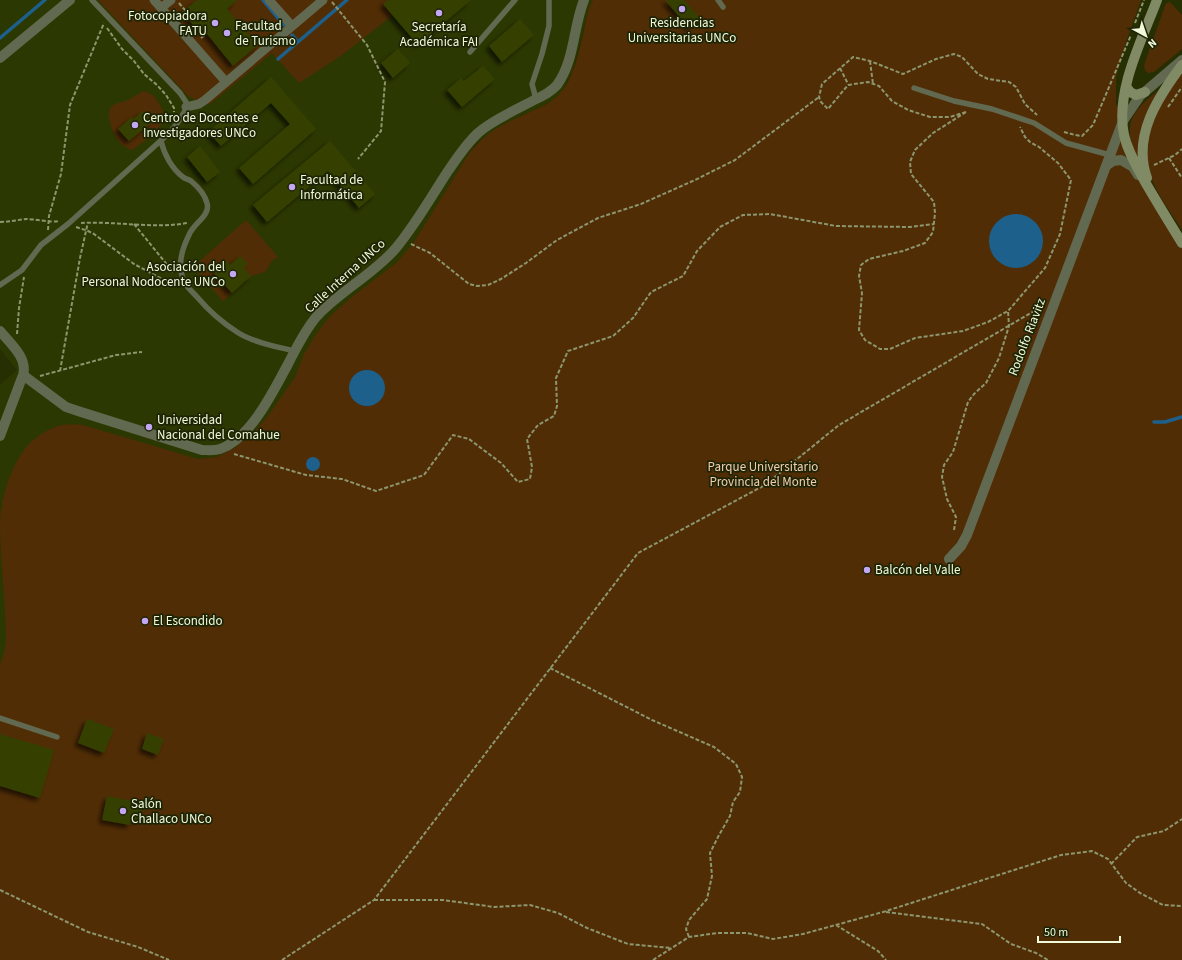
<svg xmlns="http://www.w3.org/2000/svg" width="1182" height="960" font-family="'Source Sans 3',sans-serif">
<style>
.built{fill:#2c3801}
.green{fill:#512d05}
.water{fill:#1c608b}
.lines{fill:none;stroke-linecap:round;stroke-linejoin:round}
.stream{stroke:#1c608b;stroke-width:3.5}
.building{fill:#344100;filter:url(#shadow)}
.path{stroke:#8c966f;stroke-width:2;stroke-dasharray:4 2;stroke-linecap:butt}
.service{stroke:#616951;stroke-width:5.5}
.pedestrian{stroke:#616951;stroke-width:9}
.minor{stroke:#616951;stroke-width:10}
.secondary{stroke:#808b65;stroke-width:10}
.poi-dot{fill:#c3a7f2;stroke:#1d2406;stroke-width:1.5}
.labels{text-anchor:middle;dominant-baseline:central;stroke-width:3.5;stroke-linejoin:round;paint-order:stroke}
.poi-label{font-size:13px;fill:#f0fada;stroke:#1d2406;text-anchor:start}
.street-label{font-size:13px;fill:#f0fada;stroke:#1d2406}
.park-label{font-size:13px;fill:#f4ceaf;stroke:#1d2406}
</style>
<defs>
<filter id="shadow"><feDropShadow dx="-3.5" dy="3.5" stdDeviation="2" flood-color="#0009"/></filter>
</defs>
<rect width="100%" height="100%" fill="#262f01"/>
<path class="built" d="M0,0H593L589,8L573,70L562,92L554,99L544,105L499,127L476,144L468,155L412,245L404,255L386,272L295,377L0,843V385L17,370L0,349Z"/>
<path class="green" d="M98,0H197L182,13L199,32L203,29L233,66L225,11L236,0H388L393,15L342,55L299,83L272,53L210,104L196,100L188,96Z
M593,0H1141L1122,54L1116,78V104L1123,121L1124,135L1182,243V960H0V665L4,653L6,641C6,602 0,562 0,522C1,498 10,469 24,450C30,441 43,432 53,428C62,423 73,424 83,425L198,459L217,457L236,447L253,433L268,416L295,377L304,354L316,334L331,315L352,297L396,263L412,245L468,155C486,131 504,124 530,112C541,107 553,102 561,92C577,75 583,31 589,8Z
M1170,2L1182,15V49L1154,72L1148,73L1145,70L1144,65L1166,3Z
M1182,73V230C1171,213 1158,196 1151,177C1137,140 1160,102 1182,73Z
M1162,88L1140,160L1137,159C1134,151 1131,143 1130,135C1127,114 1147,99 1162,88Z
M144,91C152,93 156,98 160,105C162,109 164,112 164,117C164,127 142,143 134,149L132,150C129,148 124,147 121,144C114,138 105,115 111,107C115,102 122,103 128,100C133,97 138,94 144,91Z
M246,220L278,257L272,261L265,272L251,276L223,301L193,267Z"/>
<path class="water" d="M989 241a27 27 0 1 1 54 0a27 27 0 1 1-54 0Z
M349 388a18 18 0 1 1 36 0a18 18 0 1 1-36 0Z
M306 464a7 7 0 1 1 14 0a7 7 0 1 1-14 0Z"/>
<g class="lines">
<path class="stream" d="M263,0L284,25
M292,35L298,42
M0,38L45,0
M278,59L347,0
M1154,422H1165L1182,417"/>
</g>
<path class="building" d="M197,0H237L227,9L258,45L233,66L203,29L199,32L182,12Z
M388,0H471L418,45L383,4Z
M665,0H684L700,18L689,28Z
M520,19L534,35L502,62L489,46Z
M398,49L410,63L393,78L381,63Z
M483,66L495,79L462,107L447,90L461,78L464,81Z
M271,77L316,129L253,184L239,168L290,124L271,103L221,146L208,132Z
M143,111L152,122L129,141L118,129L132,117L133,119Z
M330,141L375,194L359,208L328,171L267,222L253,205Z
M200,146L220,172L207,182L187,157Z
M240,256L248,264L244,268L251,276L232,293L214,273L227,261L230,265Z
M87,719L114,729L104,753L78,743Z
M147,733L164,739L158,755L142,749Z
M0,734L54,750L40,798L0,786Z
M107,796L143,803L140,820L131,819L130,825L102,820Z"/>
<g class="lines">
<path class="path" d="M332,2L367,45L385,82L381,131L358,159
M179,3L185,10
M1135,23L1144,0
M107,28L122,49L134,61L144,74L157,85L166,95L174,108V112
M201,38L206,34
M870,61L873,84
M840,68L848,84
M1168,107L1182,87
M966,112L950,117H930L908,110L892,101L879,86L868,82L848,85L828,109L821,102L819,97L822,84L853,57L870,61L903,74L936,59L954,54L962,57L978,74L988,79L1009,82L1016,87L1025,104L1037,115
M966,112L933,133L915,150L910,162L911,174L934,202L935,213L933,232L925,243L903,251L869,259L861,265L859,276L862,293L859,330L865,340L880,349H890L915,338L963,331L988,322L1008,311L1045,268L1060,234L1071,180L1058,163L1039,147L1030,142L1025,137L1020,127
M1064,132L1075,135L1082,136L1093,125L1131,35
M1169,158L1182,178
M1154,165L1175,155L1182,149
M0,222C9,222 17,220 26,219C35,219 51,223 59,221
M81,223C115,221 154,229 187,223
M134,224L173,272
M76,227L88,231L94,234L134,264L160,278L176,282
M48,230L49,216L61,174L70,105L104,23
M411,244L430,253L469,284L477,286L488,285L501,279L526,263L557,240L598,218L641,204L695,180L735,160L819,97
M17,334L19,308L24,277
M60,371L80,258L88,222
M40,376L116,355L142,352
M234,454L306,475L342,479L376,491L424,475L453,435L469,439L501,463L518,482L530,479L532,467L527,439L538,425L554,416L557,406L556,378L568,351L613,336L633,318L651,292L683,276L697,251L720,227L743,215L770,214L836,226L910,227L934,224
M954,530L956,517L947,499L942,477L944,465L953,452L968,402L974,394L986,383L999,358L1009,326L1008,311
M550,668L652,720L714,747L736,764L742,777L740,792L733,802L730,816L719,835L710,853L712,876L707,899L689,920L686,929L689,937
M1111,864L1137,837L1164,831L1182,819
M0,890L88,932L138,947L169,960
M374,900H443L494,907L530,905L558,913L587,928L628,944L671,948
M886,912L982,924L1011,944L1036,953L1048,960
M836,925L878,951L886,960
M282,960L374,900L638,553L765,485L839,425L1041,307
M653,960L689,937L717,933H747L773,939L803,934L883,912L1061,855L1092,851L1108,859L1126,883L1140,893L1163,905L1182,906"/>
<path class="service" d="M718,0L723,7
M470,52L515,0
M914,88L954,101L992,109L1034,123L1066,143L1110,155
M536,99L532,84L542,54L549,26V0
M161,141C164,154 172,169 183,177C185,179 188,179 191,181C197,186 205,195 207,203C211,215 193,224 189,235C184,245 179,259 181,271C183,285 189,288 198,298C209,311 223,323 237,332C252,342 277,347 295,351
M0,285L22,270L41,245L68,224L167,135L176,125L185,111L186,102L180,93L92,0
M0,718L57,737"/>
<path class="pedestrian" d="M154,0L226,82
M269,0L292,26
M161,8L171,0
M186,107L199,104L205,100L323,0"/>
<path class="minor" d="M0,58L70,0
M1106,166L1113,161L1121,160L1133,167L1138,175
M0,331C10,343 28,358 23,375L0,436
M23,375L66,407L81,412L202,450C208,450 214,451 220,449C251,438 272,393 287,366C296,349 304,331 317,316C340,291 374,274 396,248C416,224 431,197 448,171C457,158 466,144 478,133C492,120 518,109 534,100C543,96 551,92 557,85C575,60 573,27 584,0
M949,559L961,546L967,535L1123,121L1140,96L1182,60"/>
<path class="secondary" d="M1157,0C1142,40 1115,91 1124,135C1128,152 1136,165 1144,180C1156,201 1169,222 1182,243
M1126,86L1130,92L1136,95L1145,92
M1147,178C1132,136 1158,97 1182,65"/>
</g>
<g class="poi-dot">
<circle cx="682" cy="9" r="4"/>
<circle cx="439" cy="13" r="4"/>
<circle cx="215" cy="23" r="4"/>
<circle cx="227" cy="33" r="4"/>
<circle cx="135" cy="125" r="4"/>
<circle cx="292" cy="187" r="4"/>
<circle cx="233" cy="274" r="4"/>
<circle cx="149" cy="427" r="4"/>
<circle cx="867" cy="570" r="4"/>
<circle cx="145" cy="621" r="4"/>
<circle cx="123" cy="811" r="4"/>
</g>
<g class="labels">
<g class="poi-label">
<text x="207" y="16" text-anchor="end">Fotocopiadora<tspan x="207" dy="15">FATU</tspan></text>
<text x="682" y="23" text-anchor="middle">Residencias<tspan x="682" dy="15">Universitarias UNCo</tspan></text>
<text x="235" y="26">Facultad<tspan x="235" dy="15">de Turismo</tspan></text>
<text x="439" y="27" text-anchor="middle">Secretaría<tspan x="439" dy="15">Académica FAI</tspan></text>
<text x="143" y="118">Centro de Docentes e<tspan x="143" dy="15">Investigadores UNCo</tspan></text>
<text x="300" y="180">Facultad de<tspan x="300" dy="15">Informática</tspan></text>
<text x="225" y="267" text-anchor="end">Asociación del<tspan x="225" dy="15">Personal Nodocente UNCo</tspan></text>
<text x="157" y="420">Universidad<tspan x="157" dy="15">Nacional del Comahue</tspan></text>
<text x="875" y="570">Balcón del Valle</text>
<text x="153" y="621">El Escondido</text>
<text x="131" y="804">Salón<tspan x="131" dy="15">Challaco UNCo</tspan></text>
</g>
<g class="street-label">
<text transform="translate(345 276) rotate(-42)">Calle Interna UNCo</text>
<text transform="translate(1027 337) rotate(-69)">Rodolfo Riavitz</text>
</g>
<g class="park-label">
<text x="763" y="467">Parque Universitario<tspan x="763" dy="15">Provincia del Monte</tspan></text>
</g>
</g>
<g transform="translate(1146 36) rotate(140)" stroke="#1d2406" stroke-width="3" paint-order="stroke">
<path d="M0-3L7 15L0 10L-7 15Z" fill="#f0fada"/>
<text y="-6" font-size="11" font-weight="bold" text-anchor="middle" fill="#f0fada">N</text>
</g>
<path d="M1038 936v6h82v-6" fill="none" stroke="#f0fada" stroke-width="2"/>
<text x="1044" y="936" font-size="12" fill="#f0fada" stroke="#1d2406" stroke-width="3" paint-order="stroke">50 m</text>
</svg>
